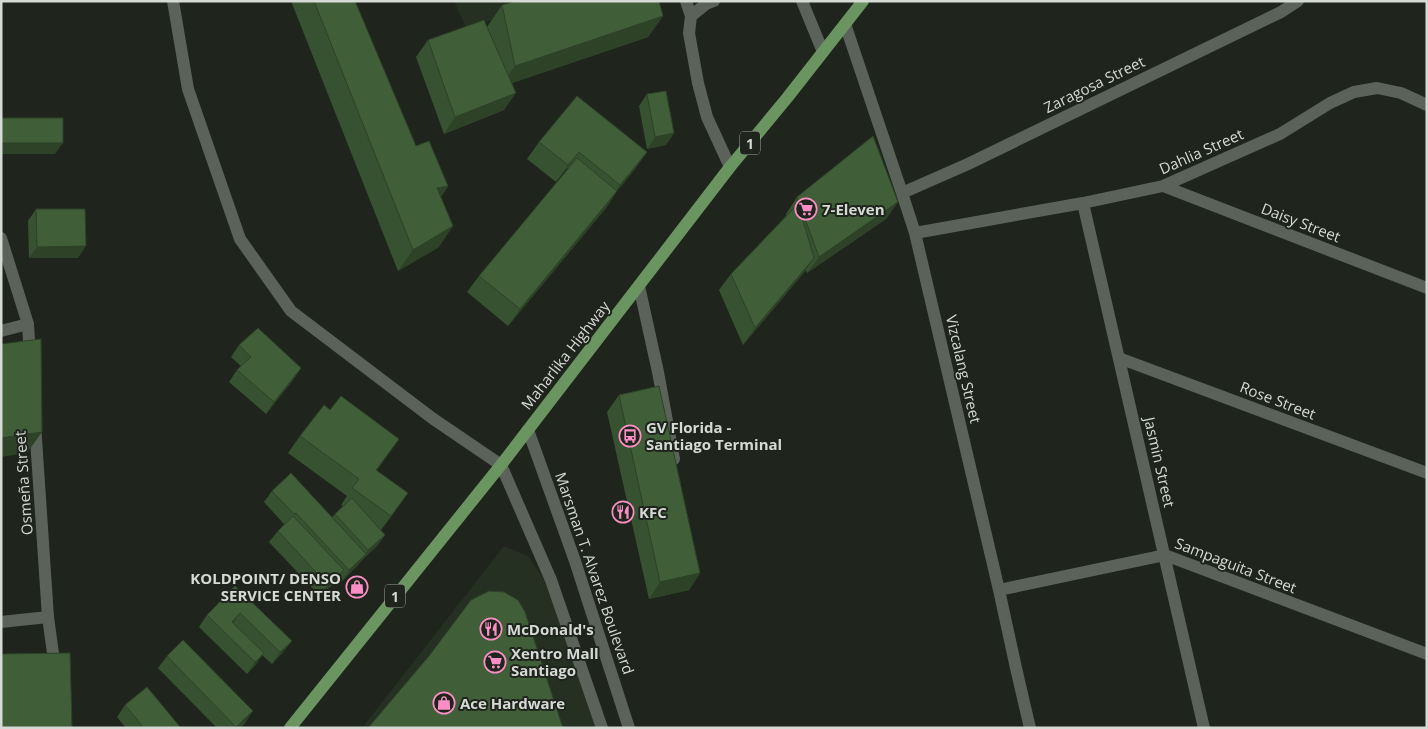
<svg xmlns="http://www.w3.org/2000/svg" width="1428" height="729" font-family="'Open Sans',sans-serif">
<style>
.built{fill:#252f22}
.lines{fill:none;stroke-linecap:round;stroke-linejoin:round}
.service{stroke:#5b6259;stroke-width:12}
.minor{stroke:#5b6259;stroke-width:12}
.tertiary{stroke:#5b6259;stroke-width:12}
.primary{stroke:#6b9560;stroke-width:12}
.wall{fill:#375230}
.shaded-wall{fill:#2d4227}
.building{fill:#405f38;stroke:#2d4227}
.labels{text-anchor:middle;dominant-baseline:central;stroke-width:4;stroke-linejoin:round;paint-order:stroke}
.shield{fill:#1f251d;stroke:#9fa49e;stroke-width:1}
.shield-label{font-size:14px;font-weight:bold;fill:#d6dad5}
.street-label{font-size:15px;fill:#d6dad5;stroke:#1f251d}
.poi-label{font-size:15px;font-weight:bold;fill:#d6dad5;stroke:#1f251d;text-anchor:start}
</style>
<rect width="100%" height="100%" fill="#1f251d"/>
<path class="built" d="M454,1H552L466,28Z
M504,546L528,556L555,596L599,728H362Z"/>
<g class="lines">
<path class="service" d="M173,1L188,89L240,239L291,311L432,418L501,465
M686,1L691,16
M714,1L706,4L691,16L689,33L698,83L707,117L730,167
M802,1L823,52
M639,286L658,372L674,459"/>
<path class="minor" d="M845,24L902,193L915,233L999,590L1016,668L1030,728
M1163,186L1427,288
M902,193L968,164L1281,12L1298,1
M1083,203L1204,728
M915,233L1083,203L1163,186L1280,134L1330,103L1354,92L1377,88L1401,93L1427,105
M1,331L28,324
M1119,358L1427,473
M999,590L1165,555L1427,654
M1,622L48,617"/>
<path class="tertiary" d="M1,238L28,324L30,357
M35,424L48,617L55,668
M528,430L575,561L629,728
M501,465L551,580L602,728"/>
<path class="primary" d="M290,728L501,465L730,167L787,98L863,1"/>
</g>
<path class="wall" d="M291,1H355L416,146L448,186L441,197L439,247L398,271Z
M502,5L663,16L648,37L512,83L504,110L444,134L416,57L428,40L487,27Z
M647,94L674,133L666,145L647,149L639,106Z
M539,142L647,152L635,169L617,191L606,208L508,326L467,292L479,276L568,169L567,168L556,182L527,159Z
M797,197L898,202L886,219L807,273L806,270L743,345L719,290L731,274L786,216V214Z
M36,209L78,258H29L28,221Z
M239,345L301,368L293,380L266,414L229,382L237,370L241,366L231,357Z
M619,395L700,573L689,590L649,599L607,412Z
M330,410L399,439L377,470L396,510L381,530L385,535L377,546L362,560L358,565L341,582L338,578L335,582L320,596L269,542L278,531L284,524L264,502L272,491L332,517L343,506L341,505L347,496L288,453L300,436Z
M235,586L292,641L283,652L272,664L262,655L256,664L247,674L199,627L207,615Z
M167,656L245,723L240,728H217L158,668Z
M125,705L181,728H126L117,717Z"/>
<path class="shaded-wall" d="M663,16L648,37L500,87L515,66Z
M516,93L504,110L444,134L455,117Z
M674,133L666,145L647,149L655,137Z
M1,143H63L55,154H1Z
M579,152L567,168L556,182L568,165Z
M647,152L635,169L608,202L620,185Z
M448,186L434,207L437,188Z
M617,191L606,208L508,326L520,309Z
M898,202L886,219L807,273L819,257Z
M453,226L439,247L398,271L413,250Z
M86,246L78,258H29L37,247Z
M814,258L802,275L743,345L755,328Z
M301,368L293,380L266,414L274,402Z
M42,432L27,453L1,457V438Z
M408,493L396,510L379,533L391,516Z
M385,535L377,546L362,560L358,565L341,582L349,570L364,556L368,550Z
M344,570L335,582L320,596L328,585Z
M700,573L689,590L649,599L660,582Z
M240,613L232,625L224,633L232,622Z
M292,641L283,652L272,664L280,652Z
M264,653L256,664L247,674L255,662Z
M253,711L245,723L240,728H236Z"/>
<path class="building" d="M314,1H355L416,146L429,141L448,186L437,188L453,226L413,250Z
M516,1H659L663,16L515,66L502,5Z
M484,20L516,93L455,117L428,40Z
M666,91L674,133L655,137L647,94Z
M577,96L647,152L620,185L579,152L568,165L539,142Z
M1,118H63V143H1Z
M873,136L898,202L819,257L797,197Z
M577,158L617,191L520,309L479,276Z
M798,204L814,258L755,328L731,274Z
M36,209H85L86,246L37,247Z
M258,328L301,368L274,402L237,370L251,357L239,345Z
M41,339L42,432L1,438V344Z
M659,386L700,573L660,582L619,395Z
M341,396L399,439L376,470L408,493L391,516L352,488L359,479L300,436L324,405L330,410Z
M291,473L366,554L349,570L296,513L294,514L272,491Z
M352,498L385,535L368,550L335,514Z
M293,516L344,570L328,585L278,531Z
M235,586L292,641L280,652L240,613L232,622L264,653L255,662L207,615Z
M489,591L504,592L518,600L525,612L563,728H368L429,656L471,600Z
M183,640L253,711L236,727L167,656Z
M70,653L72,728H1V654Z
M147,687L181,728H144L125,705Z"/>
<defs>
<g id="supermarket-ring" transform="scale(1.125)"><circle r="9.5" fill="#1f251d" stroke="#fb8fc5" stroke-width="1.5"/><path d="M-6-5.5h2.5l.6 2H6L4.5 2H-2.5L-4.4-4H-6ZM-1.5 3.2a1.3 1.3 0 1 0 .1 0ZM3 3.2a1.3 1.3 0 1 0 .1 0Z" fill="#fb8fc5"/></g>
<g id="bus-ring" transform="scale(1.125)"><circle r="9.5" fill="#1f251d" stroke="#fb8fc5" stroke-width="1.5"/><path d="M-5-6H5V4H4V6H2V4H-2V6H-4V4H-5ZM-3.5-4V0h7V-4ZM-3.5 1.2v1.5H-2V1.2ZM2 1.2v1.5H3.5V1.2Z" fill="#fb8fc5"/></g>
<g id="restaurant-ring" transform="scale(1.125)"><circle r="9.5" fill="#1f251d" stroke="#fb8fc5" stroke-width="1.5"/><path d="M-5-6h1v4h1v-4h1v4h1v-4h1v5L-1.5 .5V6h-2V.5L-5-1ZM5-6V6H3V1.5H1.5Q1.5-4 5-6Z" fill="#fb8fc5"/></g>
<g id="shop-ring" transform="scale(1.125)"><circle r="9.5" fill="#1f251d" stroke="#fb8fc5" stroke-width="1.5"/><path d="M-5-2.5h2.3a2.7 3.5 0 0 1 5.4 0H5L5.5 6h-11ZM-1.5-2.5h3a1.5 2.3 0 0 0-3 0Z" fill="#fb8fc5"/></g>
</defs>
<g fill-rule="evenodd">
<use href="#supermarket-ring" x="806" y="209"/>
<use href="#bus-ring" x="630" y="436"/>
<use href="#restaurant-ring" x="623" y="512"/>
<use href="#shop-ring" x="357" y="587"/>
<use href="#restaurant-ring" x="491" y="629"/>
<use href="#supermarket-ring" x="495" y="662"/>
<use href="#shop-ring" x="444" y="703"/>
</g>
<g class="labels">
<g class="shield">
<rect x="740" y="131.5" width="20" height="23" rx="4"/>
<rect x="385" y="584.5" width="20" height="23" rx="4"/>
</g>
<g class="shield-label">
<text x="750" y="143">1</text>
<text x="395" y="596">1</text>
</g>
<g class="street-label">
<text transform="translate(1094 84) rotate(-26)">Zaragosa Street</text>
<text transform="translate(1201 151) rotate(-24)">Dahlia Street</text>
<text transform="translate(1301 222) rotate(21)">Daisy Street</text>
<text transform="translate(565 355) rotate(-52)">Maharlika Highway</text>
<text transform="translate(964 369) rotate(77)">Vizcalang Street</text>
<text transform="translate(1278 400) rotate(21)">Rose Street</text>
<text transform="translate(1160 462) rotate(77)">Jasmin Street</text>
<text transform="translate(23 483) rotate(-94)">Osmeña Street</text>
<text transform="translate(1236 565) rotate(21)">Sampaguita Street</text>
<text transform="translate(595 573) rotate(71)">Marsman T. Alvarez Boulevard</text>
</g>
<g class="poi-label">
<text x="822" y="209">7-Eleven</text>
<text x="646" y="427">GV Florida -<tspan x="646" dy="17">Santiago Terminal</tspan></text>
<text x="639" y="512">KFC</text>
<text x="341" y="578" text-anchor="end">KOLDPOINT/ DENSO<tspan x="341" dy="17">SERVICE CENTER</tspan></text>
<text x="507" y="629">McDonald's</text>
<text x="511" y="653">Xentro Mall<tspan x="511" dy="17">Santiago</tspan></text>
<text x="460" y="703">Ace Hardware</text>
</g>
</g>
<rect width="1428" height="729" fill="none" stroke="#d6dad5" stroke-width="5"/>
</svg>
